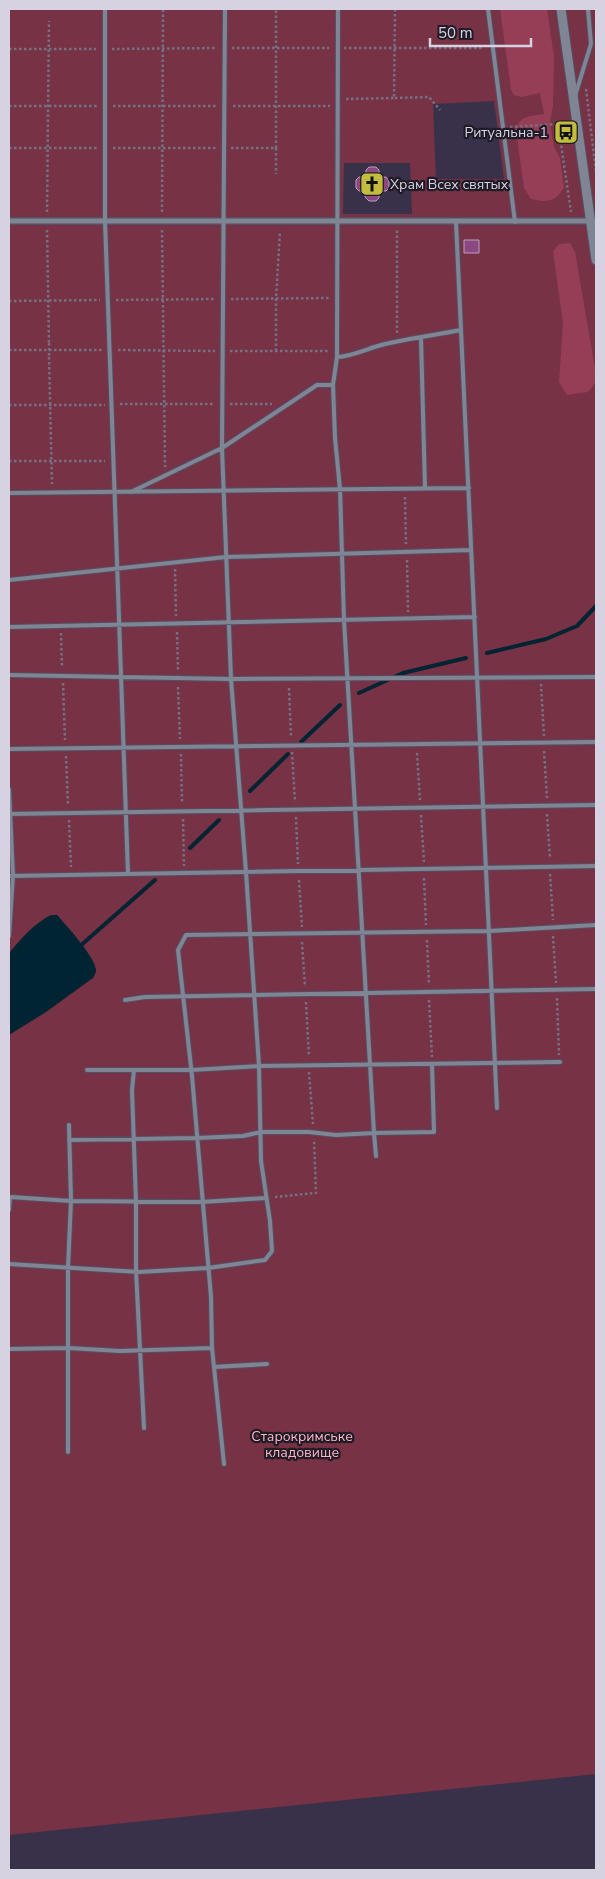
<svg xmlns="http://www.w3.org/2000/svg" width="605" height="1879" font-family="'Nunito Sans',sans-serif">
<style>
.green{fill:#783245;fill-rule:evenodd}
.forest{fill:#953e56}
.water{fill:#012433}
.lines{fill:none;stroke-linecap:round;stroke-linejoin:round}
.stream{stroke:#012433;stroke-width:4}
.building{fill:#8b4883;stroke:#ba9fb6}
.service-casing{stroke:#554e65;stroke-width:6}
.minor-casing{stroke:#554e65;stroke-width:8}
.tertiary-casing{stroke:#554e65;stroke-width:11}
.path{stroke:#767085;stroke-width:2.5;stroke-dasharray:2.5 2.5;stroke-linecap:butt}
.service{stroke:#7f8592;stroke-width:4}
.minor{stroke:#7f8592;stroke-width:5}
.tertiary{stroke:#7f8592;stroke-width:9}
.path-bridge{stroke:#767085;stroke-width:2.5;stroke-dasharray:2.5 2.5;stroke-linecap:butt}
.labels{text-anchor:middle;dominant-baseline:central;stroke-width:4.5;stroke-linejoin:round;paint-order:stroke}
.poi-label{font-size:14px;fill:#d6d2e2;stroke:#1f1b27;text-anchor:end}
.park-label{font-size:14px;fill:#fdb2c2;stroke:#1f1b27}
</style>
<rect width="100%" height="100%" fill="#39314a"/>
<path class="green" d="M9,9H596V1774L9,1835ZM494,101L504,179H436L433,104ZM344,163H410L412,214H343Z"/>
<path class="forest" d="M500,9H547L554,57L553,106L550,122L554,147L560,158L564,188C555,202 547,203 531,199L524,188L516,130C519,115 532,116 544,114L540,93L521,97L514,95L511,89Z
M570,243L575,252L596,374V382L588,392L567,395L559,382L563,323L553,251L559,244Z"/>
<path class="water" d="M51,915H57C66,925 97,959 96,971C96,972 94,977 93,978L46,1012L9,1035V953C22,938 33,924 51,915Z"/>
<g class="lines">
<path class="stream" d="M487,653L546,639L577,626L596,606
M359,693L403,673L466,658
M301,742L340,705
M250,791L288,754
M190,848L219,820
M79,947L155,880"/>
</g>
<path class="building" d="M369,167H376L379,170V177H386L389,181V188L386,191H379V198L376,201H369L365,197L366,191H359L356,188V180L359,177H366V170Z
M464,240H479V253H464Z"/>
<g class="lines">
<g class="service-casing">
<path id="service" d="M105,9V221L128,874
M488,9L515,222
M575,96L591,44L588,9
M456,222L497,1108
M421,338L425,488
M337,357C354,356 368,348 385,344C410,338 436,335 461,330
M333,385L335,438L340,489L344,620L374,1133L434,1132L432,1064
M131,492L222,448L317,385H333L337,357L338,9
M9,493L469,488
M9,580L226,557L471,550
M9,627L475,617
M9,675L231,679L596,677
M9,749L596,742
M9,789L13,875L9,936
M9,814L596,805
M9,876L596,866
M125,1000L145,997L596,989
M87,1070H134L132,1090L136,1202V1271L144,1428
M134,1070H191L259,1066L560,1062
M69,1125L71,1201L202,1202L265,1198
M69,1140L197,1138L243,1136L261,1132H309L336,1135L374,1133L376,1156
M9,1210L10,1197L71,1201L68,1268V1452
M9,1264L139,1272L208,1268L265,1260L272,1251L270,1221L261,1161L259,1066L246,872L231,679L222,448L225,9
M212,1348L211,1297L192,1076L178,950L186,935L489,931L596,925
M9,1349L68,1348L120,1351L212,1348L214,1367
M224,1464L214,1367L267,1364"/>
</g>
<g class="minor-casing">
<path id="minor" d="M9,221H591"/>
</g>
<g class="tertiary-casing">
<path id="tertiary" d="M561,9L596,260"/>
</g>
<path class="path" d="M395,9L394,98L429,97L440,110
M232,48H329
M344,48H484
M9,49H96
M112,49L216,48
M586,89L596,172
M346,99L394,98
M9,106H97
M113,106H217
M233,106H330
M510,127L558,124L571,212
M9,148H98
M113,148H218
M231,148H276V174
M276,148V9
M47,212L49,21
M162,212L163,9
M47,230L49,343
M162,230L165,467
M231,299L330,298
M116,300L215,299
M9,301L100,300
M397,333V228
M9,350H102
M118,350L215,351
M230,351H330
M276,351V299L280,231
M49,357L52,484
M120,404H215
M230,404H272
M9,405H105
M9,461H105
M405,497L406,544
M407,560L408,612
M175,569L176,616
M177,632L178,671
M61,633L62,668
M63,683L65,740
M541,684L544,736
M178,687L180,739
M289,688L291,737
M544,751L547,798
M292,752L295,802
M417,753L420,800
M181,754L182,803
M66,756L68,805
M547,814L550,858
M421,815L424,862
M296,817L298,864
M183,819L184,866
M69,820L71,867
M550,874L553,920
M424,878L426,925
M299,880L302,927
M553,936L556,983
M427,940L429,985
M302,942L305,987
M557,998L559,1055
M429,1000L432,1057
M306,1002L309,1057
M309,1072L313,1124
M275,1197L316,1193L314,1139"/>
<use href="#service" class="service"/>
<use href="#minor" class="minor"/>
<use href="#tertiary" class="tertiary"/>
<path class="path-bridge" d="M49,343V357"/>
</g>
<defs>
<g id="bus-square" transform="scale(1.25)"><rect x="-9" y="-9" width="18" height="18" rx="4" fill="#c4bc3d" stroke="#1f1b27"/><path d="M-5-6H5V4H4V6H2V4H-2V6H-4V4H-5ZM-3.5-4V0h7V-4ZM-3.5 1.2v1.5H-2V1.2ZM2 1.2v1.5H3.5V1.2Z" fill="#111"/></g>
<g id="church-square" transform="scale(1.25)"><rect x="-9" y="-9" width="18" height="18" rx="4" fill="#c4bc3d" stroke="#1f1b27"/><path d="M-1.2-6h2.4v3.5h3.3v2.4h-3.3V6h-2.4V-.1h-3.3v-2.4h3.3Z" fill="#111"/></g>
</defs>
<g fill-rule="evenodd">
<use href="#bus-square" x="566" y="132"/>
<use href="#church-square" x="372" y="184"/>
</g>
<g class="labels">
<g class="poi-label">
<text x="548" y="132">Ритуальна-1</text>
<text x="390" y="184" text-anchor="start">Храм Всех святых</text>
</g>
<g class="park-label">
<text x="302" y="1436">Старокримське<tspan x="302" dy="16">кладовище</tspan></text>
</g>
</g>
<rect width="605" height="1879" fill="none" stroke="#d6d2e2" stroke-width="20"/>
<path d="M430 38v8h101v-8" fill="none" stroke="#d6d2e2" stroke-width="2.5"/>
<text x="438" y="38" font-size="15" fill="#d6d2e2" stroke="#1f1b27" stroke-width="4" paint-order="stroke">50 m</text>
</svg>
